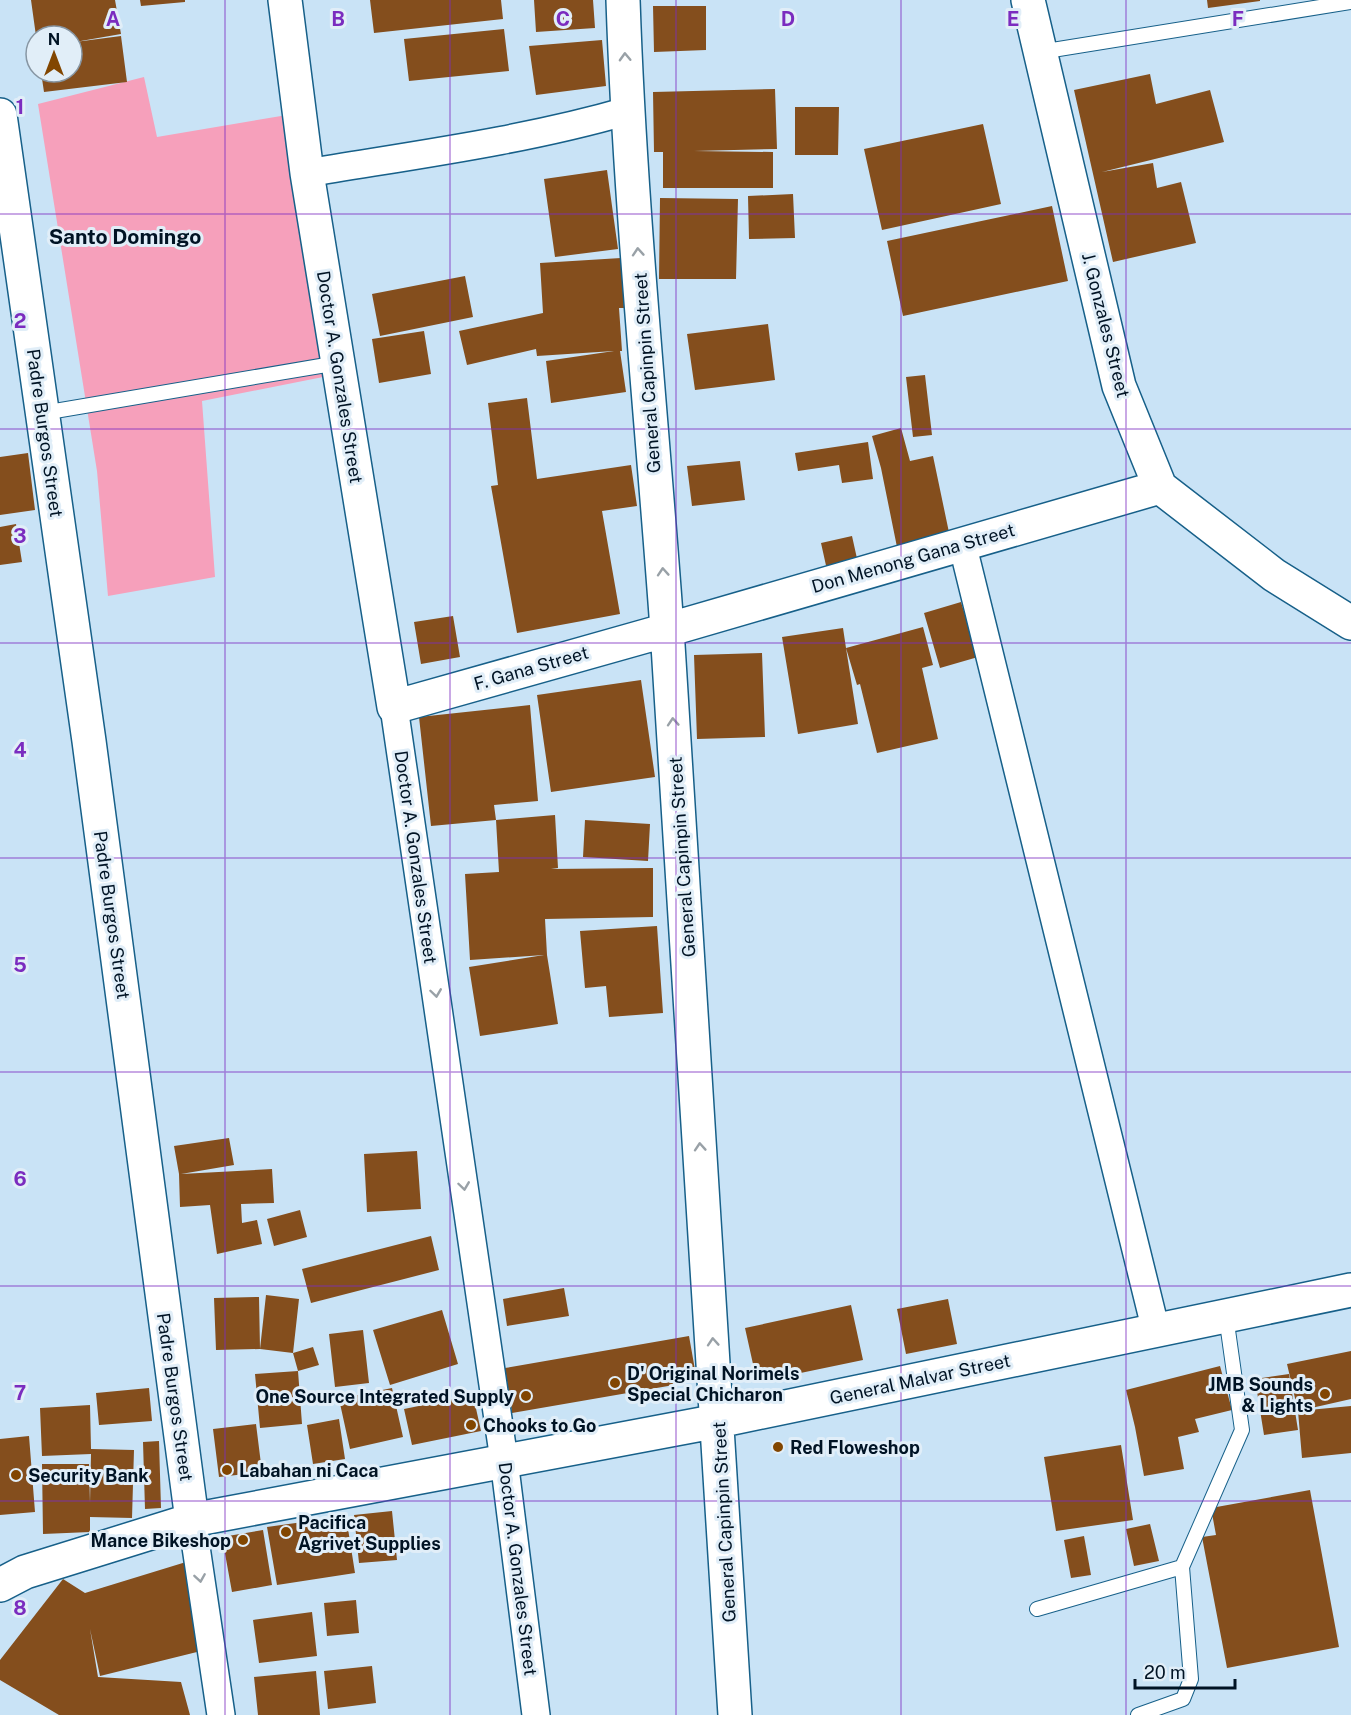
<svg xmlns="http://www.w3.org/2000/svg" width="1351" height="1715" font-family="'Public Sans',sans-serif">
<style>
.green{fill:#f6a0bb}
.building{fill:#844e1d}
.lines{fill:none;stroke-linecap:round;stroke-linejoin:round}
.lane-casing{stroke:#176089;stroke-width:16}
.street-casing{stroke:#176089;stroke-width:30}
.secondary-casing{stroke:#176089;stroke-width:36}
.lane{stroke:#fff;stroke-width:14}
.street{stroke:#fff;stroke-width:27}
.secondary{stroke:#fff;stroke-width:33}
.oneway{stroke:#99a1a7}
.grid{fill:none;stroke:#7b2cbf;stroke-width:1.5;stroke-opacity:0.55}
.poi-dot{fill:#824600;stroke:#e1eef8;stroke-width:2}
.labels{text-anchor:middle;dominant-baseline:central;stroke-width:6;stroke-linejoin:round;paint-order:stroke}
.street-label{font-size:18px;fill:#001324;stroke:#e1eef8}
.poi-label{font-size:18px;font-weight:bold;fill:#001324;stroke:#e1eef8;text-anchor:start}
.quarter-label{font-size:21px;font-weight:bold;fill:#001324;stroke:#e1eef8}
.grid-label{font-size:20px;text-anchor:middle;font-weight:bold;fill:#7b2cbf;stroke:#e1eef8;stroke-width:6;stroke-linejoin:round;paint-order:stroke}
</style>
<rect width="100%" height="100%" fill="#c9e3f6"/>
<path class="green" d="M144,77L157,137L287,115L323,377L202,401L215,577L108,596L97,471L38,104Z"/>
<path class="building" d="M31,0H115L121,34L75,42L121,36L127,82L44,92L41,72H72V36H36Z
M140,0H185V2L141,6Z
M370,0H501L503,19L374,33Z
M534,0H593L595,28L536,32Z
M1207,0H1260V1L1208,8Z
M653,6H706V50L654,52Z
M504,29L509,71L409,81L404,39Z
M602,40L606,86L536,95L529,46Z
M1150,74L1156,104L1210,90L1224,142L1102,172L1153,163L1157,188L1181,182L1196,243L1113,262L1074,90Z
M775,89L777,149L694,151L773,152V188H663V152H654L653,92Z
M795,107H839L838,155H795Z
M983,124L1001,204L882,230L864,149Z
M607,170L618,249L555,257L544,179Z
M793,194L795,238L749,239L748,196Z
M660,198L738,199L736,279H659Z
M1052,206L1068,281L903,316L887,241Z
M621,258L624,308H619L622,351H620L626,392L551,403L546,361L614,351L537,356L536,349L467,365L459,331L543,313L540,263Z
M465,276L473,317L380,336L372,294Z
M768,324L775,380L695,390L687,334Z
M424,331L431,374L379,383L372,339Z
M925,375L932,435L913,437L906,377Z
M527,398L537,479L631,465L637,506L602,511L620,614L517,633L491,486L498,485L488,403Z
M901,428L910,461L933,456L951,542L898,552L881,468L872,436Z
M868,442L873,479L842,483L839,465L798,471L795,453Z
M28,453L35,510L0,515V457Z
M740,461L745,500L692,506L687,466Z
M16,524L22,562L0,565V527Z
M852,536L858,563L827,570L821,543Z
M961,602L978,657L940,668L924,613Z
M453,616L460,657L421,664L414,622Z
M923,627L933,665L922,668L938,739L877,753L860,684L857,685L846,648L858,724L798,734L782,637L843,628L846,648Z
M762,653L765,737L697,739L694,655Z
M641,680L655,777L551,792L537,695Z
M530,705L538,801L494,805L496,820L555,815L558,868L551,869L653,868V917L545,919L547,955L558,1024L480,1036L469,967L544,955L470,960L465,874L499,872L496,820L431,826L419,717Z
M585,820L650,824L648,861L583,857Z
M657,926L663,1013L609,1017L606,986L585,988L580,931Z
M229,1138L234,1165L181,1174L272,1169L274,1203L241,1204L242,1223L257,1220L262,1244L217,1254L210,1205L180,1207L179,1174L174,1146Z
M417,1151L421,1209L367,1212L364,1154Z
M300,1210L307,1237L274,1246L267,1219Z
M431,1236L439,1270L311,1303L302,1269Z
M564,1288L569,1316L507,1326L503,1299Z
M266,1295L299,1299L293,1353L260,1349L216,1350L214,1298L259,1297L260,1349Z
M948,1299L957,1344L906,1354L897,1309Z
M851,1305L863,1360L757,1382L745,1328Z
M442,1310L458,1364L390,1385L373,1330Z
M363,1330L369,1383L335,1387L329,1334Z
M689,1336L697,1381L512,1413L505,1368Z
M313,1347L319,1365L298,1371L293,1353Z
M1351,1351V1399L1298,1411L1351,1406V1453L1302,1458L1298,1411L1287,1364Z
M1220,1366L1232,1410L1195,1419L1199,1432L1178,1437L1184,1469L1144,1476L1135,1427L1126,1390Z
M298,1371L302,1424L260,1428L255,1374Z
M1289,1374L1298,1430L1264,1435L1255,1379Z
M149,1388L152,1421L99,1425L96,1393Z
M392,1388L403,1437L350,1449L339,1399Z
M473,1395L481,1431L412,1445L404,1409Z
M90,1405L91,1449L134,1450L132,1518L90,1517V1532L43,1534L42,1464H89L90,1503L91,1454L42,1456L40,1408Z
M339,1419L345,1459L313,1464L307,1425Z
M256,1424L262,1472L219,1477L213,1429Z
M29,1436L35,1512L0,1515V1439Z
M159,1441L161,1508L145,1509L143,1442Z
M1121,1445L1133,1520L1056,1531L1044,1457Z
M1310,1490L1339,1647L1227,1668L1202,1537L1216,1535L1211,1508Z
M392,1511L397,1560L359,1563L354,1515Z
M346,1516L355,1573L277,1585L267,1527Z
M1150,1524L1159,1561L1134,1566L1126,1529Z
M263,1530L272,1585L232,1592L222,1537Z
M1084,1536L1091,1575L1071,1578L1064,1540Z
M186,1562L201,1651L100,1676L90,1629L98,1677L181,1682L190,1715H59L0,1680V1660L63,1579L85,1593Z
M356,1600L359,1633L327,1636L324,1603Z
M312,1612L317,1656L259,1663L253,1620Z
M372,1666L376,1703L328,1709L324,1671Z
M316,1671L320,1715H258L254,1677Z"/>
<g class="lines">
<g class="lane-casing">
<path id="lane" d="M1040,52L1351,2
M43,413L338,363
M1037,1609L1182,1567
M1138,1715L1183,1699L1191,1679L1182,1567L1242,1430L1226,1316"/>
</g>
<g class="street-casing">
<path id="street" d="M307,173C414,155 523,141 627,111
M962,543L1156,1331
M394,707L504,1460L536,1715
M192,1520L221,1715"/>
</g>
<g class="secondary-casing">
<path id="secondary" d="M285,0L307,173L394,707L667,630L1160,487
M623,0C630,210 652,419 667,629C693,991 714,1353 735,1715
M1028,0L1119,386L1160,487L1274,575L1351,623
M0,115L89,741L192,1520
M0,1585L25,1572L192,1520L718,1421L1351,1290"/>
</g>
<use href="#lane" class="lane"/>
<use href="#street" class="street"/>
<use href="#secondary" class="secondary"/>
</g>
<defs><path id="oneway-chevron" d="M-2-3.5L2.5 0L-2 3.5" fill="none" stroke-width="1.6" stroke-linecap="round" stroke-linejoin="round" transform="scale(1.5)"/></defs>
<g class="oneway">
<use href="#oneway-chevron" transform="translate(625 57) rotate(-92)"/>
<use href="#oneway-chevron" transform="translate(638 252) rotate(-94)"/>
<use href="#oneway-chevron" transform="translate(663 572) rotate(-94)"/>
<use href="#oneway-chevron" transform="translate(673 722) rotate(-94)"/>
<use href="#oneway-chevron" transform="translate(436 993) rotate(82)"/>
<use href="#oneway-chevron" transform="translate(700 1147) rotate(-94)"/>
<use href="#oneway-chevron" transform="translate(464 1186) rotate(82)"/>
<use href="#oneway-chevron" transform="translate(713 1342) rotate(-94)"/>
<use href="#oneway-chevron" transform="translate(200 1578) rotate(81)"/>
</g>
<path class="grid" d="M225,0V1715M450,0V1715M676,0V1715M901,0V1715M1126,0V1715M0,214H1351M0,429H1351M0,643H1351M0,858H1351M0,1072H1351M0,1286H1351M0,1501H1351"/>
<g class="poi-dot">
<circle cx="615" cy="1383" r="6"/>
<circle cx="1325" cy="1394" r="6"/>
<circle cx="526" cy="1396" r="6"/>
<circle cx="471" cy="1425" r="6"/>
<circle cx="778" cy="1447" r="6"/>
<circle cx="227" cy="1470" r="6"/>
<circle cx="16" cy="1475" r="6"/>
<circle cx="286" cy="1532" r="6"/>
<circle cx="243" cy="1540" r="6"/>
</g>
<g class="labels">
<g class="street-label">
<text transform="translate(1106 325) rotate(76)">J. Gonzales Street</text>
<text transform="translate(647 373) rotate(-94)">General Capinpin Street</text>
<text transform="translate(340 377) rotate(81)">Doctor A. Gonzales Street</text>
<text transform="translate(45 433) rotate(82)">Padre Burgos Street</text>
<text transform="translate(913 558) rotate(-16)">Don Menong Gana Street</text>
<text transform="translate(531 668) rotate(-16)">F. Gana Street</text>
<text transform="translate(416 857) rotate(82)">Doctor A. Gonzales Street</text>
<text transform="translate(682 857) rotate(-94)">General Capinpin Street</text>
<text transform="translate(112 915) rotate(82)">Padre Burgos Street</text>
<text transform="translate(920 1379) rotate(-12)">General Malvar Street</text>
<text transform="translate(175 1397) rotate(82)">Padre Burgos Street</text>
<text transform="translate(724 1522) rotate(-93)">General Capinpin Street</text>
<text transform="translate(518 1569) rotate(83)">Doctor A. Gonzales Street</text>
</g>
<g class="poi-label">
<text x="627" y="1373">D' Original Norimels<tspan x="627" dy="21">Special Chicharon</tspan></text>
<text x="1313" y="1384" text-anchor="end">JMB Sounds<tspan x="1313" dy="21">&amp; Lights</tspan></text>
<text x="514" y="1396" text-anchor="end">One Source Integrated Supply</text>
<text x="483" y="1425">Chooks to Go</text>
<text x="790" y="1447">Red Floweshop</text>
<text x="239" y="1470">Labahan ni Caca</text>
<text x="28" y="1475">Security Bank</text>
<text x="298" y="1522">Pacifica<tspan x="298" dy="21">Agrivet Supplies</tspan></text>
<text x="231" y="1540" text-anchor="end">Mance Bikeshop</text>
</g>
<g class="quarter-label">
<text x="125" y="236">Santo Domingo</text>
</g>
</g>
<g class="grid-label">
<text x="113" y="26">A</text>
<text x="338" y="26">B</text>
<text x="563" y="26">C</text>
<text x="788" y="26">D</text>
<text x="1013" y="26">E</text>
<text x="1238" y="26">F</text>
<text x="20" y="114">1</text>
<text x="20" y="328">2</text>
<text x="20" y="543">3</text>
<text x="20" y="757">4</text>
<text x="20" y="972">5</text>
<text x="20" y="1186">6</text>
<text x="20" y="1400">7</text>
<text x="20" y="1615">8</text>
</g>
<g transform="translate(54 54)"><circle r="28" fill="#e1eef8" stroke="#8796a3" stroke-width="1.5"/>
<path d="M0-4.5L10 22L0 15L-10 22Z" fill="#824600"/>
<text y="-9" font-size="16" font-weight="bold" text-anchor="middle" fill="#001324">N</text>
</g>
<path d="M1135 1679v9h100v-9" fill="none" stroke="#001324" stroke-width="3"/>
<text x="1144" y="1679" font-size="18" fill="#001324" stroke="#e1eef8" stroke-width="4.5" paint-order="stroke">20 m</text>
</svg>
